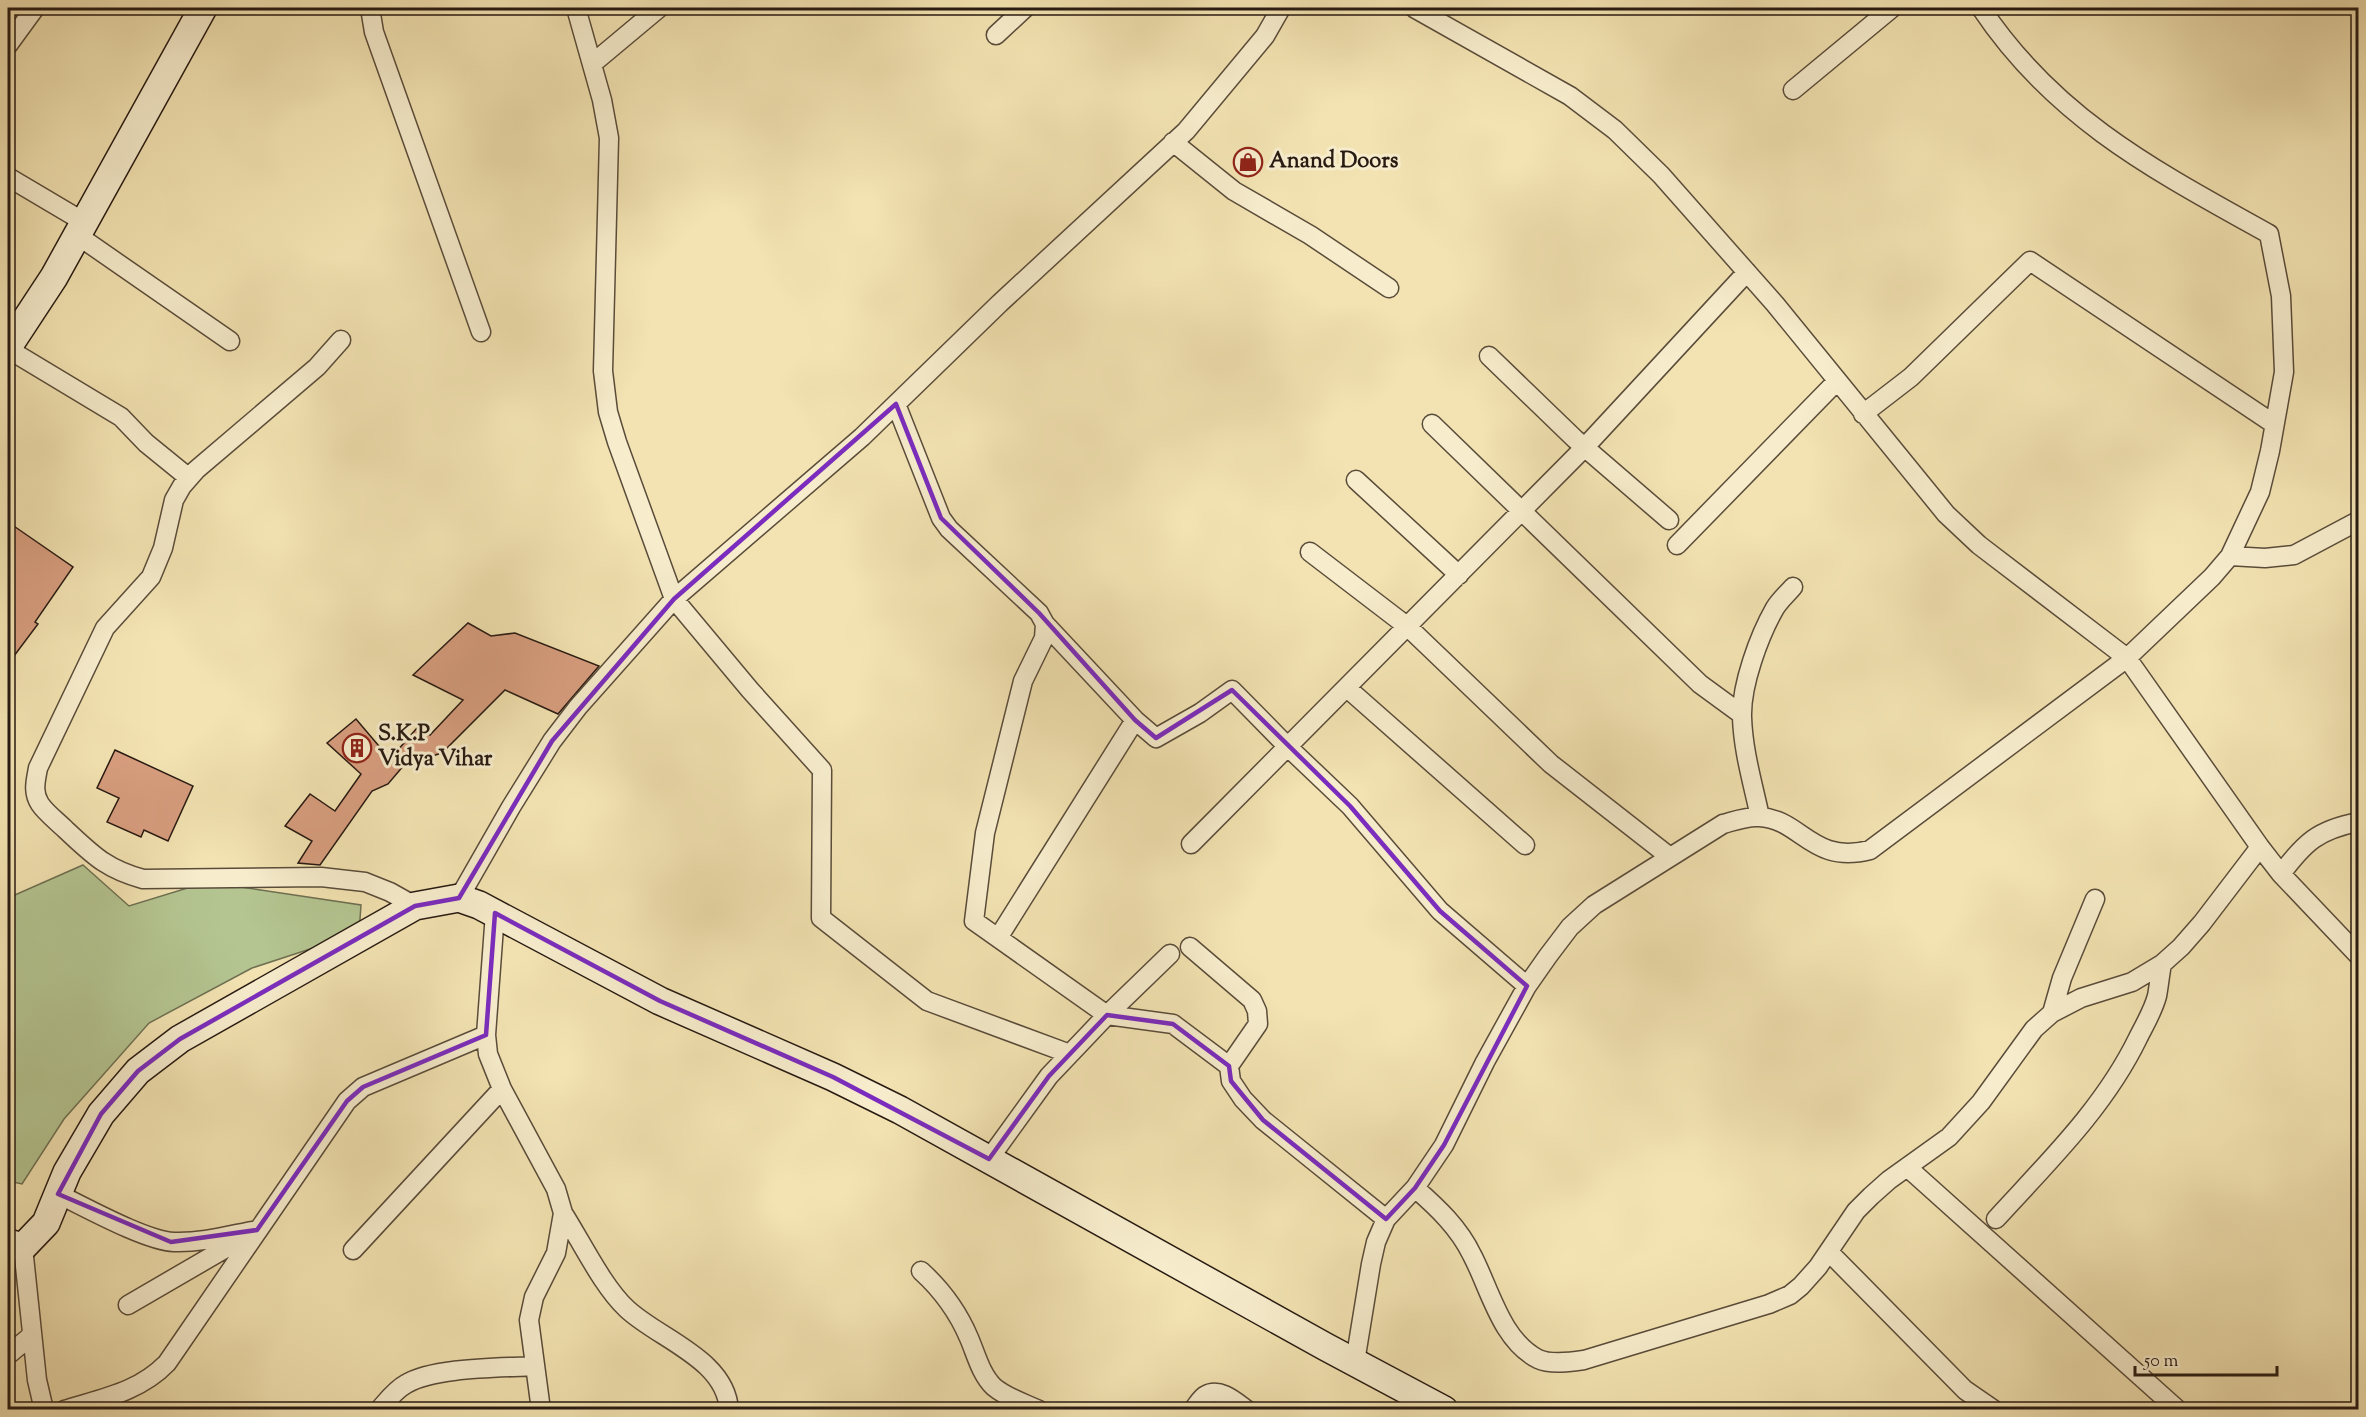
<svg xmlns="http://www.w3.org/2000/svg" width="2366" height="1417" font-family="'Sorts Mill Goudy',serif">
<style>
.green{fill:#b4c591;stroke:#6e7052;stroke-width:1.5}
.building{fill:#d89e7f;stroke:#271a12;stroke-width:1.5}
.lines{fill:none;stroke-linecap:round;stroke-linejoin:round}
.street-casing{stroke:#5a4c3a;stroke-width:21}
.secondary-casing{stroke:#271a12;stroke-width:30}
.street{stroke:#f7edcd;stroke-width:18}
.secondary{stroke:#f7edcd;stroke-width:27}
.marked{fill:none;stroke:#7b2cbf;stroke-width:4.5;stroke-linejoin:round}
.labels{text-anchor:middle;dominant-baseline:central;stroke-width:6;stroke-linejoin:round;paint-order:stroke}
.poi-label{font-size:22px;font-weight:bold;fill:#271a12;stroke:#f7edcd;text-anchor:start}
</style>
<rect width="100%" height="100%" fill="#f3e3b2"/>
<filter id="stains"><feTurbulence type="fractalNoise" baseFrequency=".00333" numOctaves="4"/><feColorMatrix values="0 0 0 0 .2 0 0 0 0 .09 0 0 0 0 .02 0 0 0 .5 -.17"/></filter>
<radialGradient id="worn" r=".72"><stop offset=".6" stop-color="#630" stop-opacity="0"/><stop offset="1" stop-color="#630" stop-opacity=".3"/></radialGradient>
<path class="green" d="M83,865L129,906L207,882L361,905L359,933L252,968L149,1023L64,1119L22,1184L8,1181V898Z"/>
<path class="building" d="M8,522L73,567L35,622L38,624L8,664Z
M468,623L491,636L515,633L599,666L558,714L505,690L442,753L405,764L388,784L372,791L320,865L298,863L312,841L285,826L310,794L335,811L361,774L327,743L356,719L390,759L417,728L430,735L463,700L413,675Z
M115,750L193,786L168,841L144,830L141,837L107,822L119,798L97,788Z"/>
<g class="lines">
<g class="street-casing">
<path id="street" d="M370,8L374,32L481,332
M576,8L602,100L609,138L603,371L608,412L617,442L674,599L750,690L822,770L821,918L927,1001L1070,1054
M1414,8L1570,96L1615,130L1661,175L1775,304L1946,514L1979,545L2127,658L2260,847L2281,874L2358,955
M996,35L1025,8
M8,45L35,8
M592,64L659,8
M1793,90L1892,8
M1173,142L1234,191L1310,235L1389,288
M8,177L84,222
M77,235L230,341
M341,340L317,367L196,470L182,486L174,500L163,548L151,577L105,628L38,768C36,780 32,792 40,804C46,813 58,822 66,830C93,855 106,869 143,879L321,877L365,882L390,892L415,906
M8,349L121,417L146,443L189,478
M1489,356L1575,439L1669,520
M896,404L941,518L949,529L1039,613L1045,624L1044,638L1023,681L985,833L974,921L1107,1015L1173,1024L1229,1066
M1863,414L1911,377L2030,261L2274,424
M1432,424L1700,684L1741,714
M1356,480L1459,575
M1677,545L1837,381
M1310,552L1408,627L1551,764L1670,857
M2230,556L2265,558L2294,555L2358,521
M1045,624L1135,720L1156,738L1200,713L1232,690L1288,747L1350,806L1440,911L1527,986
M1347,688L1525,845
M1760,817C1753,784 1743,751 1742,717C1741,685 1759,636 1775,608C1780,600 1787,594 1793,587
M1191,844L1584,448L1747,272
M2281,874C2305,842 2318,830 2358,822
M459,898L511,807L552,741L578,707L674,599L862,437L1000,303L1186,131L1265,36L1281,8
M495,913L486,1035L488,1054L502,1089L556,1189L563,1213L556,1253L534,1297L529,1320L541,1410
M998,938L1135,720
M1190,947L1252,1000L1257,1011L1258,1024L1229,1066L1231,1081L1243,1099L1263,1120L1386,1219
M2052,1013L2062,978L2095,899
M989,1159L1049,1076L1107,1015L1170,954
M1907,1167L2178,1410
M1415,1188C1438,1208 1459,1228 1472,1255C1490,1289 1501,1340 1538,1359C1551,1365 1571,1362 1584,1360L1769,1304L1790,1295L1801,1286L1818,1267L1856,1211L1871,1196L1889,1180L1949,1137L1981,1102L2034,1029L2052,1013L2081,998L2132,982L2162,964L2181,947L2202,923L2260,847
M58,1194C85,1207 146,1241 174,1242C202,1243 230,1235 257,1230L128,1305
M563,1213C581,1241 603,1287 627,1309C659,1339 726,1359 729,1410
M1996,1219C2048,1162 2104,1108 2138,1038C2145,1024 2153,1011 2157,996C2159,985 2160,974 2162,964
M23,1247L37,1380L44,1410
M353,1250L502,1089
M1829,1252L1965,1390L1994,1410
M921,1271C942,1290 958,1312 969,1338C976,1354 981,1375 994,1387C1007,1398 1024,1403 1039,1410
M8,1355L32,1335
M1355,1362L1371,1264L1376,1242L1386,1219L1415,1188L1444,1145L1485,1062L1527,986L1548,956L1570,927L1594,905L1723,824C1734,821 1747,816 1759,817C1802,819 1811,865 1870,850L2127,658L2212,577L2230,556L2260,492L2270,451L2284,372L2281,296L2269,234C2156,171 2055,119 1981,8
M64,1410C103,1398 139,1392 167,1363L347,1101L363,1087L486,1035
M379,1410C387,1401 395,1390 406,1384C434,1367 501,1368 534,1366
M1193,1410C1197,1405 1201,1397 1206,1395C1220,1387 1236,1402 1247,1410"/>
</g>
<g class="secondary-casing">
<path id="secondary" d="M8,347L54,277L203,8
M8,1243L23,1247L46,1223L67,1172L101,1114L138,1071L180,1039L415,906L459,898L479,905L660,1001L833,1077L900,1110L1326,1347L1444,1410"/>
</g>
<use href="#street" class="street"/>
<use href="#secondary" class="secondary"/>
</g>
<path class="marked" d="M896,404L941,518L1039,613L1135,720L1156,738L1232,690L1350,806L1440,911L1527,986L1444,1145L1415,1188L1386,1219L1263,1120L1231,1081L1229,1066L1173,1024L1107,1015L1049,1076L989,1159L833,1077L660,1001L495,913L486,1035L363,1087L347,1101L257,1230L171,1242L58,1194L101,1114L138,1071L180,1039L415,906L459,898L552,741L674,599Z"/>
<defs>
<g id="shop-ring" transform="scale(1.5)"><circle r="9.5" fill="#f7edcd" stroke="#8f2418" stroke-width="1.5"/><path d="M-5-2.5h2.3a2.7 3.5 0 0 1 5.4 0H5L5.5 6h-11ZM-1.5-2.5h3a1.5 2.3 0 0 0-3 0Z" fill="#8f2418"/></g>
<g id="building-ring" transform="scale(1.5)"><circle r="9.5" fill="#f7edcd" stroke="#8f2418" stroke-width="1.5"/><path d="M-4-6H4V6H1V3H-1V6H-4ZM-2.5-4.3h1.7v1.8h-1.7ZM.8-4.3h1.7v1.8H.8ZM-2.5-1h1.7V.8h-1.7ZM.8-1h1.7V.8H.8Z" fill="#8f2418"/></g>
</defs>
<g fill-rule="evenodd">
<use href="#shop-ring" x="1248" y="162"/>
<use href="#building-ring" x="357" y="748"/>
</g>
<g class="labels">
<g class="poi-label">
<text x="1269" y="162">Anand Doors</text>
<text x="378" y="735">S.K.P<tspan x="378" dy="25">Vidya Vihar</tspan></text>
</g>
</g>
<rect width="2366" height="1417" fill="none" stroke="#f3e3b2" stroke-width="30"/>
<rect x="9" y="9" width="2348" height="1399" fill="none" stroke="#271a12" stroke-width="3"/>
<rect x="15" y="15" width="2336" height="1387" fill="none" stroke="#271a12" stroke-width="1.5"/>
<path d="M2135 1366v9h142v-9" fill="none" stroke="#271a12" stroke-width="3"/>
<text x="2144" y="1366" font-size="18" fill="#271a12" stroke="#f7edcd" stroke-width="4.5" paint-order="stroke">50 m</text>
<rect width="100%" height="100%" filter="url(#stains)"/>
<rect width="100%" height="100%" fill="url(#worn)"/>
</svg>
